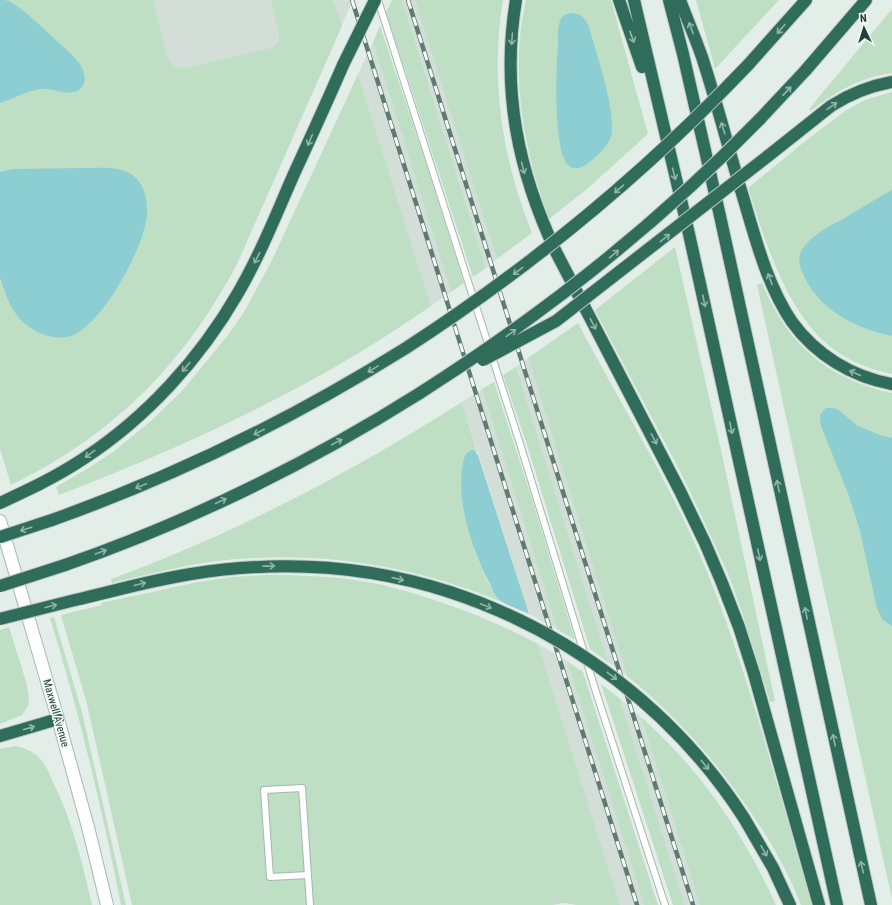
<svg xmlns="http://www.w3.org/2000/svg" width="892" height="905" font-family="'Roboto Condensed',sans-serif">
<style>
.built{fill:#d3ded8}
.green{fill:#bedfc3}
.water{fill:#8dced3}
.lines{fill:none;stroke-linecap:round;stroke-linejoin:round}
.service-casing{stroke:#a6b6b0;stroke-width:8}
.tertiary-casing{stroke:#a6b6b0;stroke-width:14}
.secondary-casing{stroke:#a3bab0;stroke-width:14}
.motorway-casing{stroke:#c1cac7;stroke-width:14}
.service{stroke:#fff;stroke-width:6}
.tertiary{stroke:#fff;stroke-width:12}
.secondary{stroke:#fff;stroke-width:12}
.motorway{stroke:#2f6d5a;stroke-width:12}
.rail-casing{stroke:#5e7b71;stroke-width:4.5}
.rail{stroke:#f5faf7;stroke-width:3;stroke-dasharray:9;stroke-linecap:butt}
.motorway-bridge-casing{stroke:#c1cac7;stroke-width:14;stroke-linecap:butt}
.motorway-bridge{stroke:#2f6d5a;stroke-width:12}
.oneway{stroke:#92b4a8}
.labels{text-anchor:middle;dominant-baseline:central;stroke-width:3.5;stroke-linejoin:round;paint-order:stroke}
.street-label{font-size:11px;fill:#234036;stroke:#f5faf7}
</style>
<rect width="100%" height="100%" fill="#e4eee9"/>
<path class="built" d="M0,0H353L323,68L0,138Z
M402,0H415L473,181L497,259L486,268Z
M373,42L451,292L431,306L358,74Z
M528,358L556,448L627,676L608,662L516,367Z
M482,389L539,571L557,629L529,614L462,402Z
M538,644L567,661L644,905H620Z
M620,699L641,717L700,905H685Z"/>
<path class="green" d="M0,0H153L167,58L170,62L176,67L186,68L271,48L277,44L279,35L271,0H333L342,26L238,262C186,362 113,436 11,485L0,449Z
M392,0H402L486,268L473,277L386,12Z
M415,0H503C490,79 502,159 532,233L497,259Z
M526,0H611L648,134L587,189L549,219C524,151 509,73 526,0Z
M696,0H779L715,69Z
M892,9V73C861,77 835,92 811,111L809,109Z
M380,26L426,163L464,283L451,292L373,42Z
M358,74L431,306C317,386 189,445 59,495L56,487L90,467L113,452L152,420L183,390L228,335L244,312L272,260Z
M892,92V374C872,370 853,363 836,351C787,316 766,243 748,188L808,139L845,111L865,100Z
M675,247L721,450L775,701L770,702L743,615L729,576L709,532L681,473L595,310Z
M762,283C787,344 827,379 892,393V899L757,285Z
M578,323C618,399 664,473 699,553C724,610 743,669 761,729C778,787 795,846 812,905H801C787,869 767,835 745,804C711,755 673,713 627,676L528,358Z
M516,367L608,662L590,649L527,445L503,375Z
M494,382L531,496L575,640L557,629L482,389Z
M462,402L478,455L477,452L462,469L461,484L463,501L467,523L475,552L487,580L499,601C408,563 308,549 210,562C177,567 144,575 112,583L111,579C234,534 352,472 462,402Z
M265,575C301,575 337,576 373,583C385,585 397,589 409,592C453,605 497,622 538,644L620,905H577L565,903L552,905H132L87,704L61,615L102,605L101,603L198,582L232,577Z
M54,617L82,712L126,905H121C102,808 79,712 50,618Z
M9,627L27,685L29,701L28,706L22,715L0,724V630Z
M567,661L583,672L658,905H644Z
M601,684L620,699L685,905H673Z
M641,717C701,770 743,833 776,905H700Z
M15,746C22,747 29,750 35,754C44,761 49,772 53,782C73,823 82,861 92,905H0V749Z"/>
<path class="water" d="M0,0C3,0 6,0 9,1C27,12 43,28 58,42C66,49 74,56 80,64C84,70 87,81 82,87C71,99 56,88 44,89C29,89 14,99 0,103Z
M571,13C582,14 585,18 589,27C596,53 617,112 611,137C608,147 595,158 587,164C581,168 574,171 568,165C553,149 556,69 558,46C558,37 557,26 561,19C563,15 567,14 571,13Z
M84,168C101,168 123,165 136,178C148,190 149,211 145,226C138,257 102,323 73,335C65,339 57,338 49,336C25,330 11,312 4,289C2,285 1,281 0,277C0,267 0,255 0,244C0,220 0,196 0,172L12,169Z
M892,190V336C854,328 819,310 803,274C799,265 797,256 803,248C813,234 830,226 845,218C860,208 876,199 892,190Z
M826,408H833L837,409L858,426L880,435L892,438V626L883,620L877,609L860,531L849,496L821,426L820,420V415Z
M473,450L478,455L529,614C523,611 503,604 499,600C495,596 492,589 490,584C473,553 455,499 463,464C464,457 466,451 473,450Z"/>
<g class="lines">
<g class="service-casing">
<path id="service" d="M378,0L521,447L596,692L665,905
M308,875L270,877L264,790L302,788L310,905"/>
</g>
<g class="tertiary-casing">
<path id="tertiary" d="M58,719L88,827L107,905"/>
</g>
<g class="secondary-casing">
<path id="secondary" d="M0,521L58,719"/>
</g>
<g class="motorway-casing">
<path id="motorway" d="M516,0C501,90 518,171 556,252L680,491L705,543L722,583L739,627L754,674L819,905
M619,0L642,67
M634,0L689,234L837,905
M669,0L683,54L720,216L871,905
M680,0C687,19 695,37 702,57C716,100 727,143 740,187C754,232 765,282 792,322C816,355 852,377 892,384
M748,65L806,0
M760,119L805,71L866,0
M768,156L831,106C850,94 870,86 892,82
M0,503C28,490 56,477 83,459C146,418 200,359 238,293C260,255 276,215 293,176C310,139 327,102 343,65
M52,520C176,476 294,418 406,348
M65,565C189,522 309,463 420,393
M75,600C114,591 152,580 191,574C278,560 366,565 450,592
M0,736L58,719
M744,818L773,868L790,905"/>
</g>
<use href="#service" class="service"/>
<use href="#tertiary" class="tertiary"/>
<use href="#secondary" class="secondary"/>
<use href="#motorway" class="motorway"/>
<g class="rail-casing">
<path id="rail" d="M352,0L637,905
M408,0L693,905"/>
</g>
<use href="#rail" class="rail"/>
<g class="motorway-bridge-casing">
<path id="motorway-bridge" d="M343,65L375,0
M406,348C533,266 644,174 748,65
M483,360L556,321L768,156
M420,393C544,314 658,224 760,119
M0,537L52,520
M0,586L65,565
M450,592C571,632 675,711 744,818
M0,619L75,600"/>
</g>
<use href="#motorway-bridge" class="motorway-bridge"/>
</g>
<defs><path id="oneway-shaft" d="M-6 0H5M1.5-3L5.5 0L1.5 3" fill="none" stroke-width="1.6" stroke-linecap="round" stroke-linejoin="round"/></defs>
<g class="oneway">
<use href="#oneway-shaft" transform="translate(691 28) rotate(-111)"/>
<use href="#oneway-shaft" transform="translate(781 29) rotate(131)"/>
<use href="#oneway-shaft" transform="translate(632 37) rotate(70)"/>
<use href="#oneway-shaft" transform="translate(512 39) rotate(94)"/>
<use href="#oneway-shaft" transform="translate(787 91) rotate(-47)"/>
<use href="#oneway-shaft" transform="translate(832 106) rotate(-35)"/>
<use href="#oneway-shaft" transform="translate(723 128) rotate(-107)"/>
<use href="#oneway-shaft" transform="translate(310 140) rotate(114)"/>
<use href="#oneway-shaft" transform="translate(523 168) rotate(76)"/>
<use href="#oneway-shaft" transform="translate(674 174) rotate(76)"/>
<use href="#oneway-shaft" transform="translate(619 189) rotate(139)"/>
<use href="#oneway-shaft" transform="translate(665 238) rotate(-38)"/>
<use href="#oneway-shaft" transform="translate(614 254) rotate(-40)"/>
<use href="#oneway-shaft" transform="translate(257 258) rotate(117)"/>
<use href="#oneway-shaft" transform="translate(518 271) rotate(143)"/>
<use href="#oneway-shaft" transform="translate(770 279) rotate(-111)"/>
<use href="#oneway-shaft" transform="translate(704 301) rotate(78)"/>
<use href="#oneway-shaft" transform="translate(593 324) rotate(63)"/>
<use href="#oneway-shaft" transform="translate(511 333) rotate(-36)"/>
<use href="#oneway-shaft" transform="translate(186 367) rotate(130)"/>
<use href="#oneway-shaft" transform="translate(373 369) rotate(149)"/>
<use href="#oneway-shaft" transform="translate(855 373) rotate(-156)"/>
<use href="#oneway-shaft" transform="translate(731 428) rotate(78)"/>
<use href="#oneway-shaft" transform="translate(259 432) rotate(153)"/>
<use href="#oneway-shaft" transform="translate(654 439) rotate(62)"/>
<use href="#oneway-shaft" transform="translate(337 442) rotate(-28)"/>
<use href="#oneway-shaft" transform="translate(90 454) rotate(144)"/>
<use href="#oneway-shaft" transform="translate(141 486) rotate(158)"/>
<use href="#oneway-shaft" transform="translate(778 486) rotate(-102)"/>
<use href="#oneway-shaft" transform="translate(221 501) rotate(-25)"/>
<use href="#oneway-shaft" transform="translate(26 529) rotate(162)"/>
<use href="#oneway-shaft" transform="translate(101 552) rotate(-20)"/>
<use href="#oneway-shaft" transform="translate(759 555) rotate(78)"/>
<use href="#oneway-shaft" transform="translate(269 566) rotate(-1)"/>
<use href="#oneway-shaft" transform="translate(398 579) rotate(13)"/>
<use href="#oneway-shaft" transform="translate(140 584) rotate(-14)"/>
<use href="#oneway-shaft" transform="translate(51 606) rotate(-14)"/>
<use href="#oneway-shaft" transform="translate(486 606) rotate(22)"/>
<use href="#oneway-shaft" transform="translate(806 613) rotate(-102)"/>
<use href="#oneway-shaft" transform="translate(612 676) rotate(37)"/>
<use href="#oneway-shaft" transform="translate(29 728) rotate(-16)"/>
<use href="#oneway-shaft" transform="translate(834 740) rotate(-102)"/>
<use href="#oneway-shaft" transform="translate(705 765) rotate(51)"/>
<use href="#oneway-shaft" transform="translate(764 851) rotate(61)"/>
<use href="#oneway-shaft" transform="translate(862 867) rotate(-103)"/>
</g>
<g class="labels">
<g class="street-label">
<text transform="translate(56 713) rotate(74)">Maxwell Avenue</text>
</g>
</g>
<g transform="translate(864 28) rotate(356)" stroke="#f5faf7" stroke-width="3" paint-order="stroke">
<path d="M0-3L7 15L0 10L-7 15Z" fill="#234036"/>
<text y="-6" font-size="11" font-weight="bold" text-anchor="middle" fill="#234036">N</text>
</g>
</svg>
